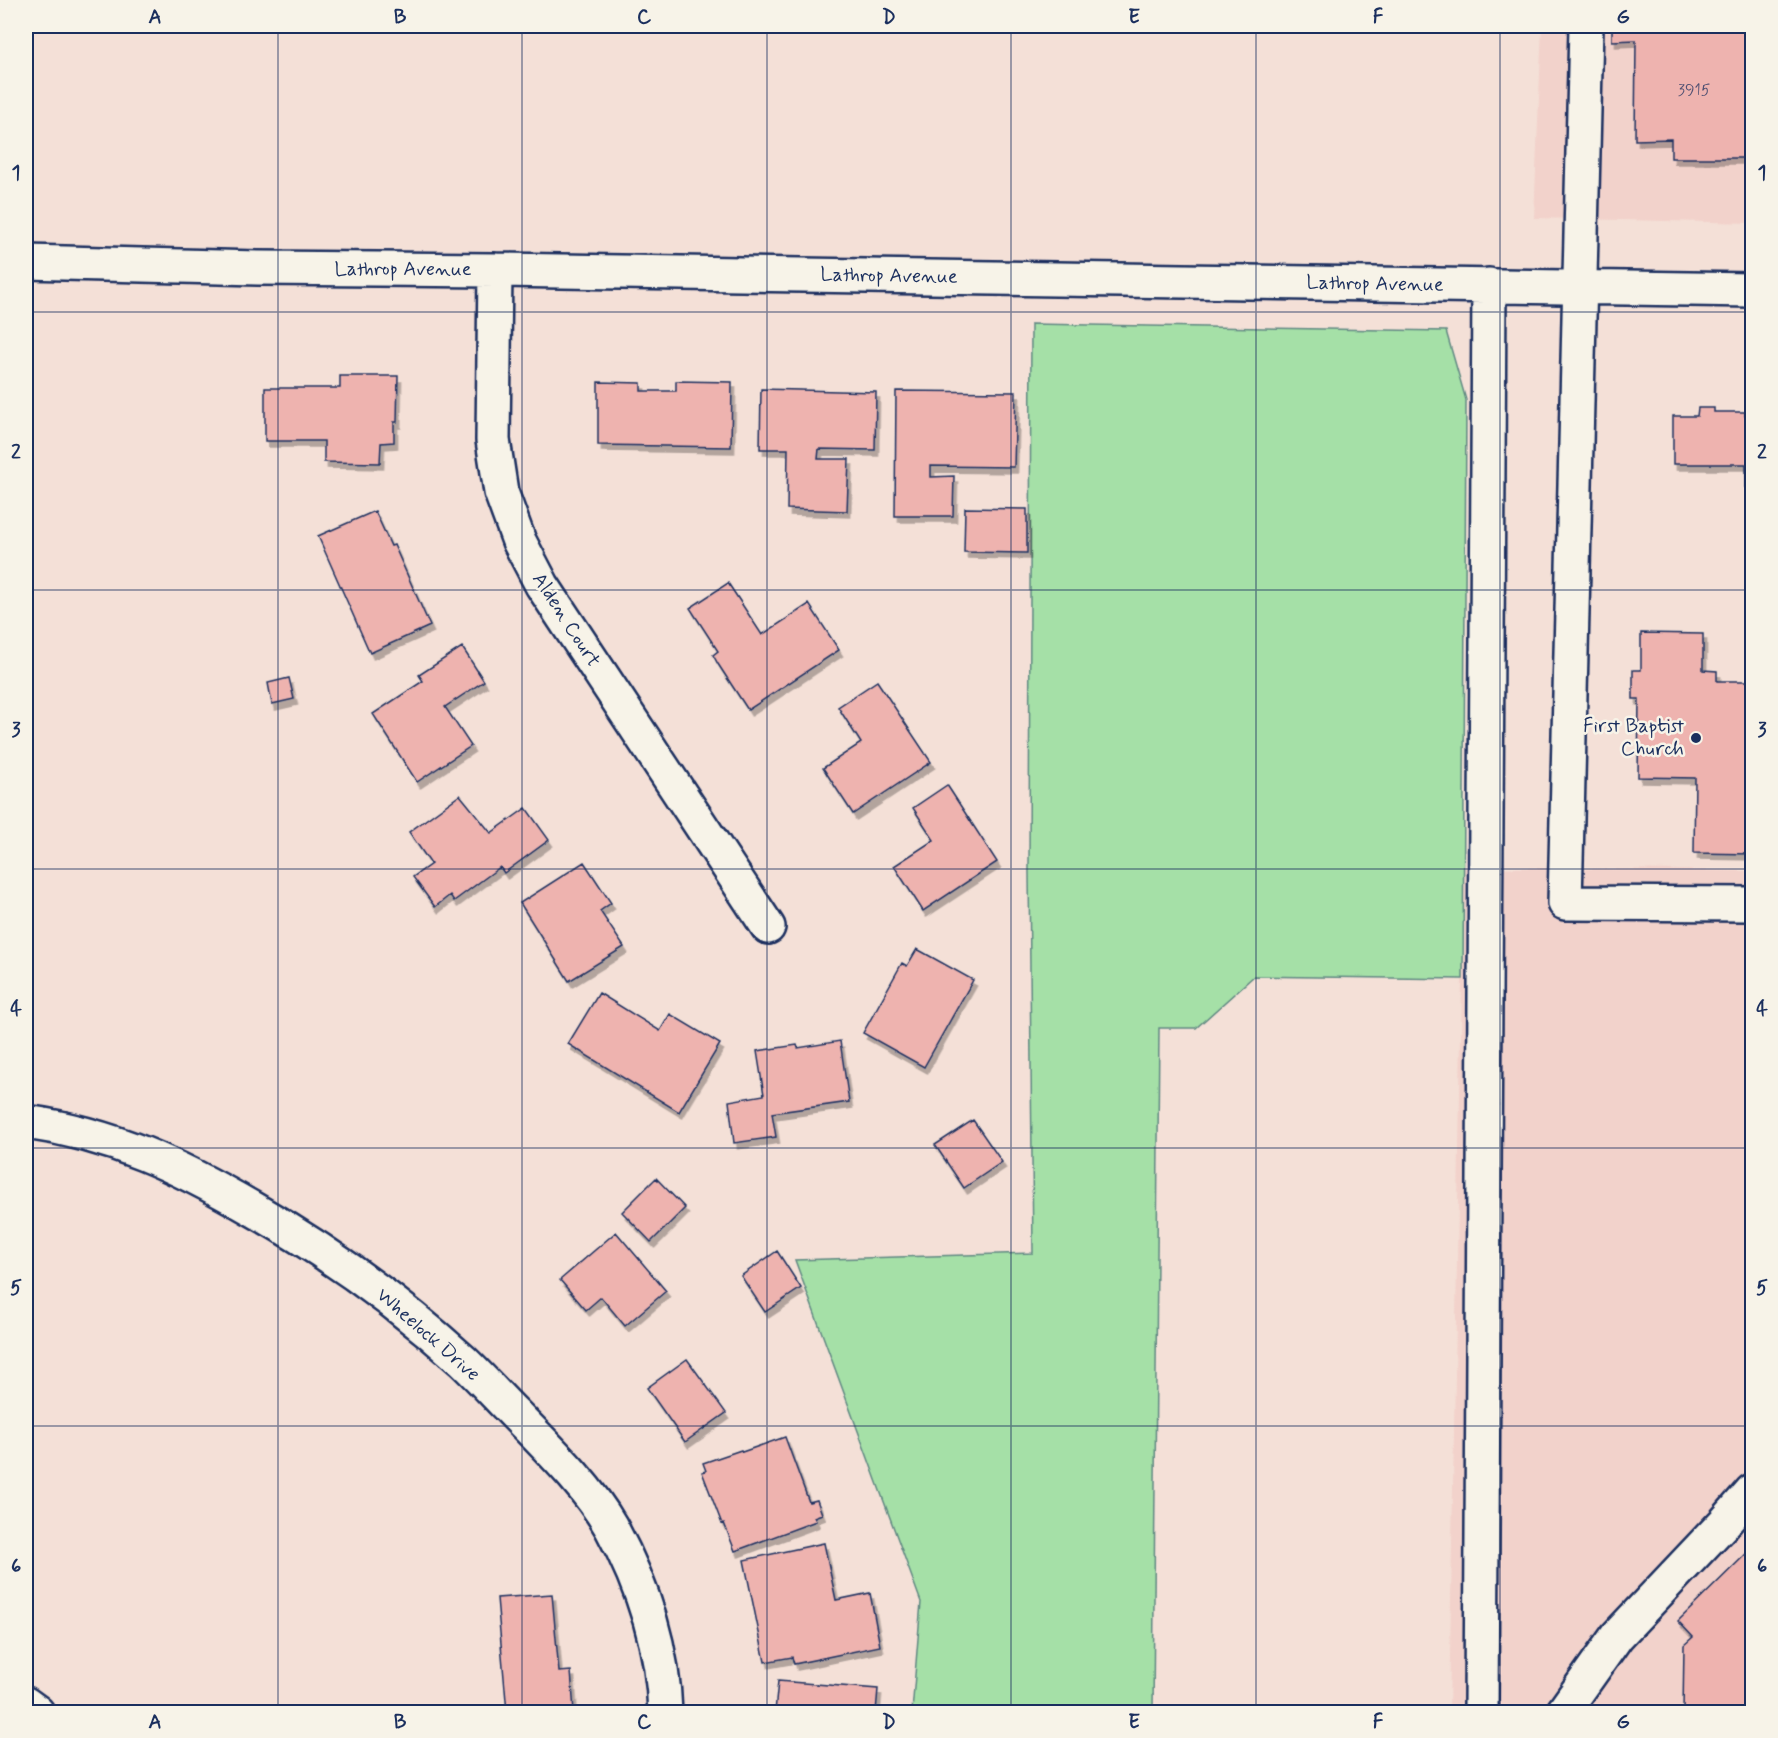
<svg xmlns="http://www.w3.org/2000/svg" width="1778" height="1738" font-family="Mynerve,sans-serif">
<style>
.built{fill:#f2d2cb}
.green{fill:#a5e0a7;stroke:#608882;stroke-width:1.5}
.building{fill:#eeb3af;stroke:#1b2f5e;stroke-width:1.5;filter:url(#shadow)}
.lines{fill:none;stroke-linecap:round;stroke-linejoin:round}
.minor-casing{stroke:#1b2f5e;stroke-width:38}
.minor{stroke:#f7f3e8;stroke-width:33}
.grid{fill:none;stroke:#1b2f5e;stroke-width:1.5;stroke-opacity:0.55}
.poi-dot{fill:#1b2f5e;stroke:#f7f3e8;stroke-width:2}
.labels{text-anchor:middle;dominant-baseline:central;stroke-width:5;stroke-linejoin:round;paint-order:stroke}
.number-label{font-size:16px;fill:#505072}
.street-label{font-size:20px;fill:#1b2f5e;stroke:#f7f3e8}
.poi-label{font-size:20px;fill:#1b2f5e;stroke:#f7f3e8;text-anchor:end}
.neatline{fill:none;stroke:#1b2f5e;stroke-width:2}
.grid-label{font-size:20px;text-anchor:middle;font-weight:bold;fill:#1b2f5e}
</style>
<defs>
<filter id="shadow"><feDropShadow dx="3.5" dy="6" stdDeviation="0" flood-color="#0004"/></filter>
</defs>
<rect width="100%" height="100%" fill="#f4e0d7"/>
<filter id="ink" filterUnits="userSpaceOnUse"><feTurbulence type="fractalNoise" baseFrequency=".0167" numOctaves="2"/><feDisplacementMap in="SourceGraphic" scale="12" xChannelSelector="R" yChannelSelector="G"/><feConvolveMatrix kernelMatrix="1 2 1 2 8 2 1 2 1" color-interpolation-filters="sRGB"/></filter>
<g filter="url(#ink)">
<path class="built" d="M1542,26H1752V223L1534,218Z
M1464,867L1752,871V1712H1449Z"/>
<path class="green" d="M1031,324L1446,331L1466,400L1463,979L1254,976L1196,1028H1159L1153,1712H912L921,1602L795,1260L1033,1253L1029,872Z"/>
<path class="building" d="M1612,26H1752V158H1671V139L1635,140L1636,40L1612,41Z
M340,376H398L397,422H394V442L381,443L380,463L324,462V441H265V388H340Z
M676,381L732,382L731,447L598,445V382L641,383V391H676Z
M761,389L876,392L875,450L819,449L818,459H849L847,511L787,509L788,449H760Z
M896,391L1016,392L1014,467L931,466V477L954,476L953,516H895Z
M1698,408H1714V412H1745V416H1752V488H1746V464H1673V416H1697Z
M965,508L1027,509V553L964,552Z
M375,511L391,546L394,545L430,626L370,653L318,536Z
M728,583L762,635L809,604L839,650L748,710L718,664L713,655L718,651L690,608Z
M1641,633L1703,634V670L1717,671V681H1752V854L1694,853L1695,778L1638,777L1639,699H1633V670H1641Z
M462,647L484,681L445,707L471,746L417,782L373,714L423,681L419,675Z
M289,678L294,699L272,704L268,683Z
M877,681L931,762L853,814L823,768L861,743L838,707Z
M947,785L997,862L923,911L894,866L934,840L913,808Z
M460,795L491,833L526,808L549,840L504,873L500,867L454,901L450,895L435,907L413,877L431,864L409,832Z
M584,862L611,903L600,911L624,947L569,981L520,903Z
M917,949L973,980L924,1067L863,1033L902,963L907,966Z
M599,993L660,1031L670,1014L720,1044L679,1112L568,1044Z
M840,1041L849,1102L772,1113L776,1137L734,1143L729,1101L764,1095L757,1051L797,1045L798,1048Z
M973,1120L1002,1162L964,1188L935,1145Z
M656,1178L685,1208L651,1242L622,1212Z
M616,1232L666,1291L625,1326L601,1297L586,1310L560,1280Z
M777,1251L801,1288L765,1312L741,1276Z
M687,1359L726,1413L685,1442L647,1388Z
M785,1437L809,1502L817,1500L822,1514L814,1517L816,1521L735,1551L724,1523L722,1524L702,1472L706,1471L703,1463L741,1450L742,1452Z
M824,1543L836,1600L870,1593L880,1646L794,1664L792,1657L765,1662L744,1560Z
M1752,1548V1712H1683L1684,1645L1693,1637L1678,1621Z
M552,1594L559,1672L571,1671L574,1712H507L497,1598Z
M778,1681L878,1689L876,1712H775Z"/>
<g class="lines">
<g class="minor-casing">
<path id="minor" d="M1586,26L1565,903L1752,904
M26,262L258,268L495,270L1752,290
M495,270L493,440L501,492L519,541L542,585L768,927
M26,1122C112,1134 179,1166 253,1209C330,1253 398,1302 463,1361C481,1378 498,1397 515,1414C549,1449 587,1485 611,1527C643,1586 663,1646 665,1712
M26,1704L37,1712
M1481,1712L1489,285
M1563,1712L1617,1636L1725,1522L1752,1491"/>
</g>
<use href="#minor" class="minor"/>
</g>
</g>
<path class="grid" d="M278,26V1712M522,26V1712M767,26V1712M1011,26V1712M1256,26V1712M1500,26V1712M26,312H1752M26,590H1752M26,869H1752M26,1148H1752M26,1426H1752"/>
<circle class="poi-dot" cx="1696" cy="738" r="6"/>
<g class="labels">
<g class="number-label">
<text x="1694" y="90">3915</text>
</g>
<g class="street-label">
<text x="403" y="269">Lathrop Avenue</text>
<text transform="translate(889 276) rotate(1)">Lathrop Avenue</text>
<text transform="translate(1375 284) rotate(1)">Lathrop Avenue</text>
<text transform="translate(566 620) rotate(57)">Alden Court</text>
<text transform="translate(428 1335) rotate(41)">Wheelock Drive</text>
</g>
<g class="poi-label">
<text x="1684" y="726">First Baptist<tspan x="1684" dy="23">Church</tspan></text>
</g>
</g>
<rect width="1778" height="1738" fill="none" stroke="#f7f3e8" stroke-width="66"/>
<rect x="33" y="33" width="1712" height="1672" class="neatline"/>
<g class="grid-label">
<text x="155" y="23">A</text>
<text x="400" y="23">B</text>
<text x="644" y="23">C</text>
<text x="889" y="23">D</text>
<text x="1134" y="23">E</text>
<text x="1378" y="23">F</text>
<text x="1623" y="23">G</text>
<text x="16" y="179">1</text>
<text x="1762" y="179">1</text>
<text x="16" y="458">2</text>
<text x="1762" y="458">2</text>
<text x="16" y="736">3</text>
<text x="1762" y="736">3</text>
<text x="16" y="1015">4</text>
<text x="1762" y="1015">4</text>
<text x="16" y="1294">5</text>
<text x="1762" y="1294">5</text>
<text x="16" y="1572">6</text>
<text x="1762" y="1572">6</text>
<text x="155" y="1728">A</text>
<text x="400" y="1728">B</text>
<text x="644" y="1728">C</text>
<text x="889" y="1728">D</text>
<text x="1134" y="1728">E</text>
<text x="1378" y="1728">F</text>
<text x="1623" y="1728">G</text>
</g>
</svg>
